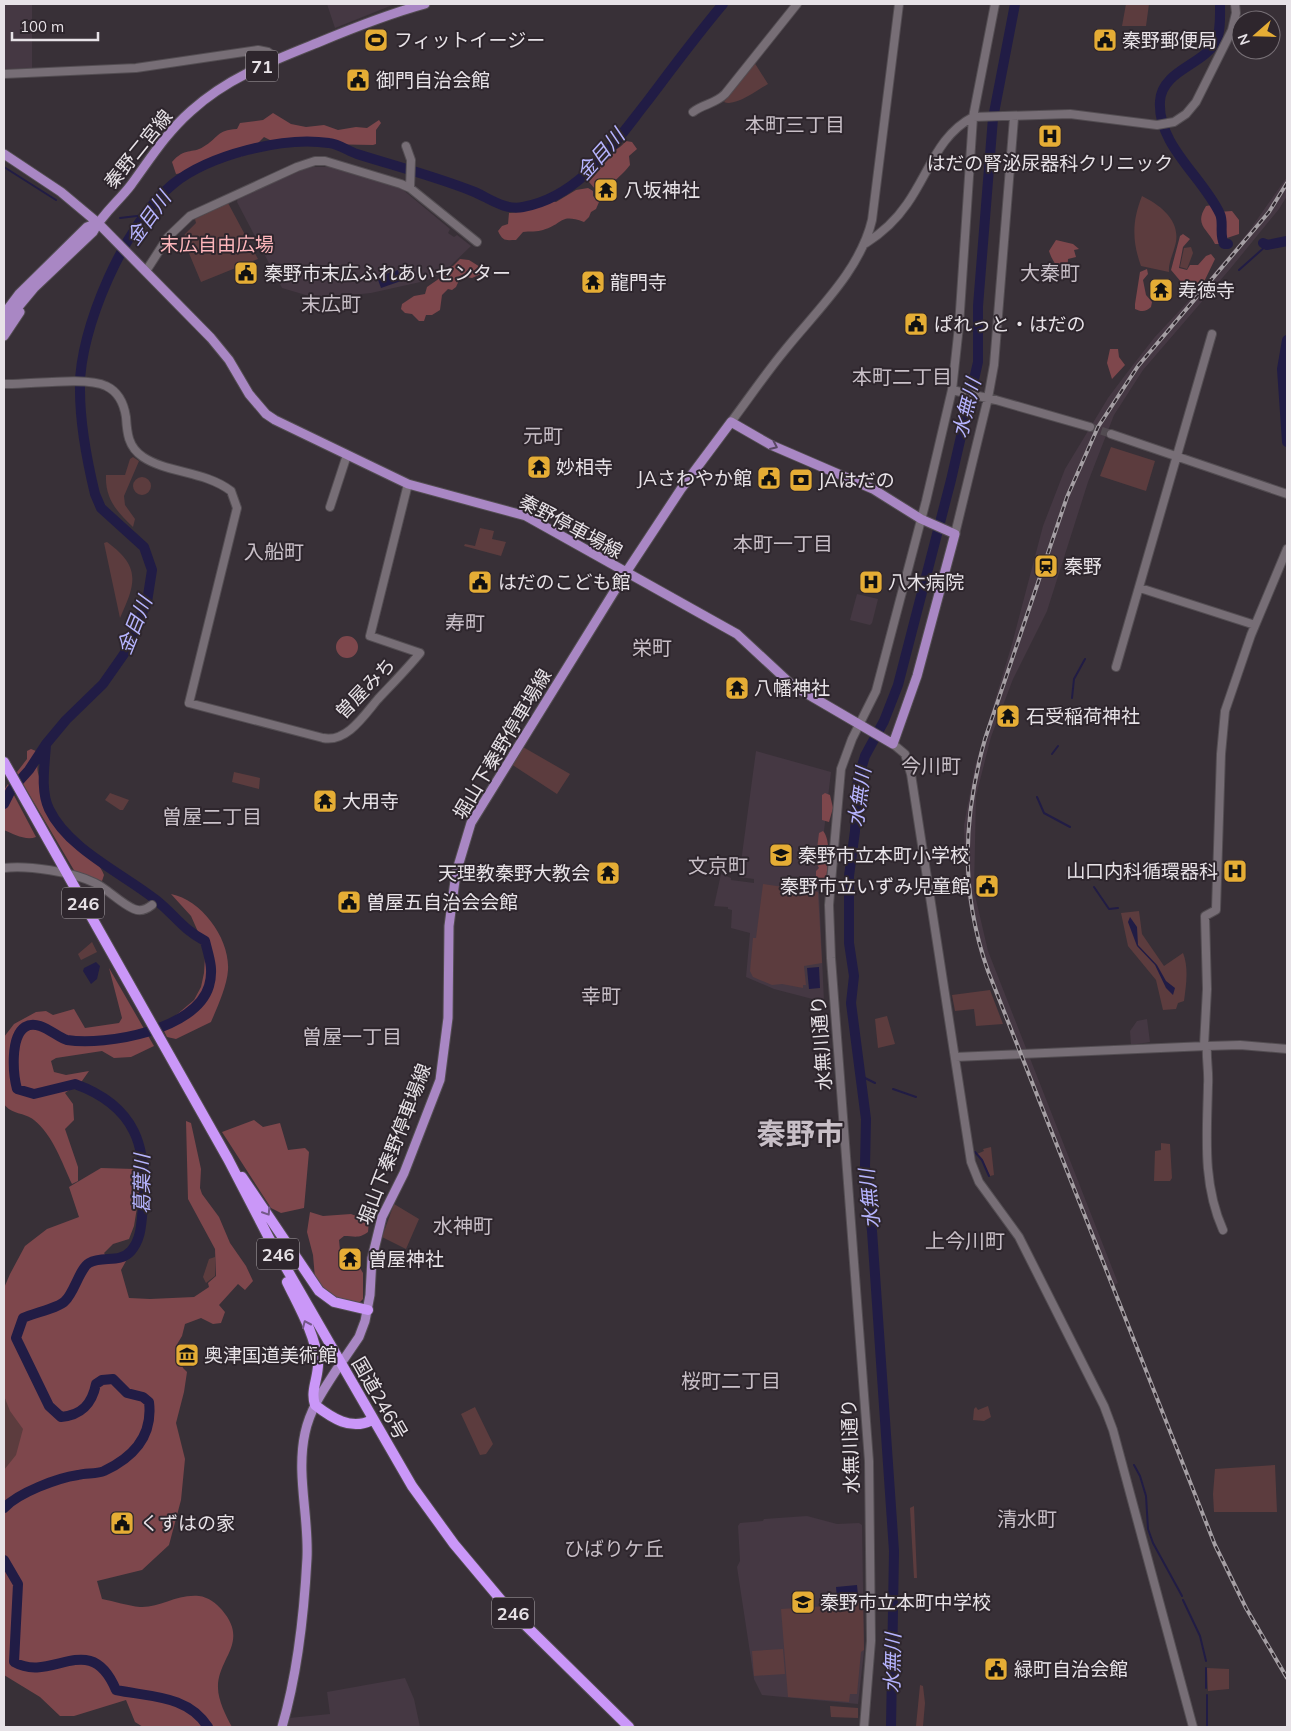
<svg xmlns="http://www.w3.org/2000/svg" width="1291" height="1731" font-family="Mulish,'Noto Sans JP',sans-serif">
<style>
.built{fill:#453843}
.green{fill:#5c3c3e}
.forest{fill:#7e474c}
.water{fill:#211c45}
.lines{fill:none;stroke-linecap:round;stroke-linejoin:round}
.stream{stroke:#211c45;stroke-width:2}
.river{stroke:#211c45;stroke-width:10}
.minor-tunnel{stroke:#524b51;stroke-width:8;stroke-dasharray:8 4;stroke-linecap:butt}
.minor-casing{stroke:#534d52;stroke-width:10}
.major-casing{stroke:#534d52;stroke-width:11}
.highway-casing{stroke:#534d52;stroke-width:12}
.minor{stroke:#776e76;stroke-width:8}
.major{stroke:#a987c4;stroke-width:9}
.highway{stroke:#ca97f8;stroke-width:10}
.rail-casing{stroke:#a59fa4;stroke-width:4}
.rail{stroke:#2e262d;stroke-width:2;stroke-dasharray:5.5;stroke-linecap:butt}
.oneway{stroke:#594862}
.oneway2{stroke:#745988}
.labels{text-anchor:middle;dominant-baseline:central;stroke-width:4;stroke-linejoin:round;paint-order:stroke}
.shield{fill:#2e262d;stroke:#b0aaaf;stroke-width:1}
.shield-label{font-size:18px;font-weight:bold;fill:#e7e2e7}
.poi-label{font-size:19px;fill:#e7e2e7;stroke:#2e262d;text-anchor:start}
.street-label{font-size:19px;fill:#e7e2e7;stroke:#2e262d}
.park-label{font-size:19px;fill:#feb6bb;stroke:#2e262d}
.neighbourhood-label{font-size:20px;fill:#c8bfc7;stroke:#2e262d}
.water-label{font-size:20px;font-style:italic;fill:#b6b4ff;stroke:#2e262d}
.town-label{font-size:29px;font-weight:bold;fill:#c8bfc7;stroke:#2e262d}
</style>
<rect width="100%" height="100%" fill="#383037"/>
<path class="built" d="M4,4H32V68L4,69Z
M327,4H395L335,28Z
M313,167H333L402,189L450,229L448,233L454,237L457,235L471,246L443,273L425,281L371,293L342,296H309L282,288L237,202L238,198L302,170Z
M1287,177V196L1279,209L1230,269L1143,370L1114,415L1088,482L1047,611L1013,679L991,737L976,796L974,891L988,951L1118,1283L1111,1287L980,955L966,891L964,825L975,766L1012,644L1043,526L1065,469L1108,398L1126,374L1154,338L1208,280L1249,231Z
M857,594L878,599L872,623L870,625L850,620Z
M756,751L831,772L817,890L819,891L824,1002L774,989L746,977L750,933L731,928L732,910L728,909V907L714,906L721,874L731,878V880L754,883V879L739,877Z
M1147,1019L1150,1042L1131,1045L1130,1031L1137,1021Z
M807,1516L837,1524L859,1523L862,1525L864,1651L858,1704L762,1695L754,1679L737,1567L740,1561L738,1526L740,1523L763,1521L764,1519Z
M405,1678L414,1699L420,1727H287L289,1718L330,1714L327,1692Z"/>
<path class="green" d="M1126,4H1149L1146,26H1122Z
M754,62L768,84C757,90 736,107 724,102Z
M1142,196C1162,206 1182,222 1175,246C1173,254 1168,264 1169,272L1141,266C1132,241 1132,221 1142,196Z
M228,203L258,259L201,282L183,239L185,234L196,223L195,219Z
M1191,247L1193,253L1187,269L1180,267L1184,248Z
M1111,447L1155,461L1146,491L1100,476Z
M133,457L139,461L124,496L125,505L135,519L133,527C117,512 105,499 106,475H125L130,459Z
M133 486a9 9 0 1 1 18 0a9 9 0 1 1-18 0Z
M480,528L494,531L492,539L506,542L501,556L464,546L465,544L475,546Z
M107,542C141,567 136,583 120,618L104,543Z
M523,747L570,774L557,794L511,764Z
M234,772L260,778L259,789L232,782Z
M110,793L129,800L123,810H120L105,800Z
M763,884L818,892L822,963L804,966L806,985H803V988L782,984L772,985L753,977L750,971L753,938H756Z
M1139,911L1142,934L1164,966L1183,953C1189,968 1186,986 1184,1001L1178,1003L1176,1009L1163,1010L1156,980L1128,946L1121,913Z
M92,942L97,952L81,960L78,954Z
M990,990L1003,1024L976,1026L974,1009L955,1011L952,995Z
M887,1016L895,1044L878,1048L875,1019Z
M1161,1143L1170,1144L1172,1178L1170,1181H1154L1155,1151L1161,1150Z
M991,1147L994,1175L990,1176L983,1161L977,1154L984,1151L983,1149Z
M394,1204L419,1219L406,1249L382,1237Z
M215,1257V1276L206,1283L203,1277L209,1259Z
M4,1398L34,1427L4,1478Z
M988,1406L991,1417L984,1421L973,1420L974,1409L976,1407L978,1410Z
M475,1407L493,1444L486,1454L480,1455L461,1414Z
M1275,1465L1277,1512H1214L1213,1494L1215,1469Z
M914,1506L917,1578H914L910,1508Z
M863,1599L864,1650L861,1652L857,1694H850L849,1702L788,1697L781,1609L828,1606V1602Z
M783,1649L785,1674L754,1676L752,1651Z
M1207,1668L1229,1669V1689L1208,1691Z
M920,1685L923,1686L925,1703L923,1726H916Z
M830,1706L858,1708V1718L831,1717Z"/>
<path class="forest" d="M273,113L291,124L306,127L324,125L338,130L356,127L367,128L379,120L381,123L376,130V144L373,145L320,144L310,139H304L300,144L292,140L282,146L264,137L247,154L240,157L232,154H220L208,164L202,162L189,172L176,174L172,162C185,147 192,154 203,147C219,138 216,130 237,129L240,123L263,120Z
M626,141L632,142L637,149L629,156L630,165C623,174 607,190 596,190L589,182C592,176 604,156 609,153C616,150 621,147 626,141Z
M588,188L593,191V196L599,202L596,209L591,212L589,217L584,222C559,213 564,224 543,230C538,232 529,231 523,232L516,240C506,240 503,242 498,231L502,226L508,224L509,213C525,214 540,197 556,202L576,190Z
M1212,205L1218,212L1232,211L1239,220V234L1227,238L1220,244H1215C1207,228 1194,225 1206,206Z
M1183,234L1190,239L1183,247L1179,268L1187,270L1190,265H1198L1206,256L1211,254L1215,259L1202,286L1197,289L1192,283H1182L1171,270L1180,236Z
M1056,240L1073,244L1079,249L1074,250L1076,257L1068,259L1067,276H1063C1058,267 1052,261 1049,251Z
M460,259L469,260L485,270V272L472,278L461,276L456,287L452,290L448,289L442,295L440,310L432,315H426L424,321H419L412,314L405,313L401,309L402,304L414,296L425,294L427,287L440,278L442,270L453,266Z
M1147,269L1148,274L1143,280L1146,295L1152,302L1151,307C1146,312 1141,312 1135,309V304L1140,272Z
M1110,349H1118L1119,357L1125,365L1112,379L1107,363Z
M336 647a11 11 0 1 1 22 0a11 11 0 1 1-22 0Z
M31,749L36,751C40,758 36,766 38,773C44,794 40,803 54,824C66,843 98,856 104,875L102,881L75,872L19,777L17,772L27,759V751Z
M8,784L36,837C26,841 13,834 4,830V790Z
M825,793L830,795L833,808L829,822L822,820V795Z
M823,831C832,841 827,868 826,881L820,887L816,885V871L819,868L815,861L819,854L817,849L819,833Z
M171,894C202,900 230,939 228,970C227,986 217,1008 211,1022L176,1039L167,1037L162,1027L194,1000L201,987L204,973L205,957L199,934L191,916Z
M109,968L154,1046L131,1057L114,1058L102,1051L56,1058L51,1061L54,1072L66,1075L89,1071L82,1081L65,1093L73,1104L74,1120L65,1129L78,1167V1181L72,1184C62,1163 53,1135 34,1120C24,1112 12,1115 4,1104V1037L14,1024L36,1012L46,1011L53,1015L74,1009L85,1028L119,1023L122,1018Z
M254,1120L263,1127L280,1123L288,1150L305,1148L309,1152L304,1208L281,1213L271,1208L222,1132Z
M186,1121L191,1123L201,1169L200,1188L202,1194L219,1217L230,1243L246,1266L253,1281L245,1290L238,1284L219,1305L225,1312L221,1323L213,1324L201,1318L185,1324L182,1336L176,1346L183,1368L187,1372L184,1392L176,1423L185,1459L181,1500L169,1545L142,1570L97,1581L102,1599C114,1601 128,1606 140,1607C160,1608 176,1594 199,1596C208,1597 216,1603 222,1610C250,1643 217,1658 218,1688C218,1700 226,1716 232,1727H143L135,1722L126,1700L74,1716H60L40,1697L4,1675V1470L16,1455L23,1429L10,1411L4,1396V1288L10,1274L25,1246L47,1229L79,1217L69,1187L101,1168L134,1169L140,1189L134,1226L129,1239L113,1244L104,1253L110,1262L126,1261L121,1270L129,1298L150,1299L194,1297L209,1287L208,1283L216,1276L215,1249L188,1199Z
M310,1212L323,1216L351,1214L369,1221L368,1232C359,1239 354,1236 344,1236L339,1240L341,1261L344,1266L360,1268L363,1273V1299L358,1304H348L322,1290L315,1278L313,1255L307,1232Z"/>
<path class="water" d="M398,270L401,281L381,288L377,277Z
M1130,917L1137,927L1138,945L1157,965L1166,981L1175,988L1173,995L1166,988L1155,965L1137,946L1128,922Z
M96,962L100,966L97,979L91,984L83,971L84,968Z
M819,967L820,988L809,989L807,968Z
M857,1585L858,1596L837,1598L836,1587Z"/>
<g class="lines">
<path class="stream" d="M4,167L56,200
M120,218L145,215
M1239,270L1267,245
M1072,698L1074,679L1085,659
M1052,754L1058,746
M1037,797L1044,813L1070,827
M1094,887L1109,909L1118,908
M859,1075L875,1083
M893,1089L916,1097
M975,1152L982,1160L989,1176
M1134,1465L1140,1476L1146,1496L1148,1529L1153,1543L1182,1596
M1183,1600L1200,1636L1206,1661
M1206,1668V1688
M1207,1695V1727"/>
<path class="river" d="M1220,4C1220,15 1221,31 1216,41C1204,65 1162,70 1160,101C1157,145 1203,177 1220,214C1224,223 1219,234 1224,244H1228
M1263,243L1267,245L1287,241
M1287,340L1282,369L1287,442
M4,804L11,790L29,770L46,744L66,720L103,684L124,654L147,602L152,570L144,547L101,508L95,494C87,461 80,424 80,390C78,330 126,222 173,184C209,155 283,136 329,143C339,144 348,151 357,154C395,166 434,176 472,191C488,197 504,211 523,207C579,197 613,145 646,103C671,70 696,36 723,4
M4,1508C18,1493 57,1478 78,1475C86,1473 97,1474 104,1471C134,1457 153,1435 149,1402L143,1397L127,1393L113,1379L102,1380L96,1384C92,1404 82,1415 61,1417L49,1406L16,1338L23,1318C33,1313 59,1308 65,1301C74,1293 80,1268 89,1263C103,1255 119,1264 131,1251C142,1238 141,1223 143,1207C148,1147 136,1106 75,1084L34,1094L17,1089C13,1074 10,1037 25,1027C39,1018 57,1038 67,1040C106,1046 196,1030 209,986C214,969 209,957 205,941C181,928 175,915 156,900C122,873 68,849 49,809C40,790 45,764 46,744
M4,1560L18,1584L14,1662C52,1684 90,1628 116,1690C150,1697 188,1695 208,1727
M891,1727L894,1551L872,1231L865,1166L866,1119L851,1003L854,976L849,943V876L855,831L858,779L865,756L884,721L898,685L951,480L978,362V306L993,118L1015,4"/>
<path class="minor-tunnel" d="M1090,427L1111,434"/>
<g class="minor-casing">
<path id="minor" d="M4,74L136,68L258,50L268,52L278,59
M693,112C703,104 715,104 725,94L797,4
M406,146L411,160L410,188
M866,243C882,233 896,220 907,204C929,173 938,135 973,117L1070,114L1157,125L1174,122L1186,114L1196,102L1232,30L1236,13L1235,4
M146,271L168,237L190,216L297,167L315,161H325L401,184L410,188L477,242
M4,384C28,385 86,376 106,386C119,392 124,404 126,417C127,433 128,447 143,457C167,473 205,471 231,491L237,508L189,703L323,738C347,743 365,714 378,699C392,684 407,669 420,653L370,636L408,484
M952,390L996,400L1090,427
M731,422C749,398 766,373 785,350C816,311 860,271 872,220L899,4
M1111,434L1287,494
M330,507L347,455
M955,534L988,398L994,365L1014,118
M1140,588L1255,625
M1116,667L1212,334
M893,744L905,754L911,774L971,1162L979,1182L1019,1237L1104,1406L1113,1430L1193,1727
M4,868C28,865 73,872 95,883C109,890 120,903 134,909C141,912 147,909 152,905
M1204,1046L1207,989L1205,916L1216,910L1221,754L1225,711L1251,635L1287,549
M1207,1046C1206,1059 1209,1071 1208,1085C1207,1135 1202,1183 1223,1230
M955,1057L1207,1046L1240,1045L1287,1049
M864,1727L871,1641L869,1461L831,958L829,905L841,769L852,739L876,691L926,501L952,390L959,326L973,117L995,4"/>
</g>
<g class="major-casing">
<path id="major" d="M4,154L61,192L98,223L211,338L229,360L249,394L266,414L275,420L408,484L526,516L737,634L792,685L893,744L917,676L955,534L921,519L873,489L771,445L731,422L681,489L625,574L471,823L456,873L449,926L448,1018L440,1080L404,1173L382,1217L372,1258L370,1295L365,1321L359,1337L344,1359
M4,314L19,294L87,227L98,223
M4,324L34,288L93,232C102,214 119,201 131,185C150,159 166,133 191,111C227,78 272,61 317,43C353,28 388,14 425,4
M4,336L20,312
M282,1727C298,1672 304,1616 307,1558C309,1517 296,1474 305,1433C310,1409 324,1389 337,1369"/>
</g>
<g class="highway-casing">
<path id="highway" d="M4,762L228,1159L270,1240L412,1486L454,1544L506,1606L629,1727
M242,1177L319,1291L334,1302L368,1310
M287,1282C299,1307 315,1334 318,1362C319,1377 310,1390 315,1405C332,1418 351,1431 372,1420"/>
</g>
<use href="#minor" class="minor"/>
<use href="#major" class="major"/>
<use href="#highway" class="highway"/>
<g class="rail-casing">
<path id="rail" d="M1287,183L1269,212L1138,366L1098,427L1067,497L985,739C963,818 960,892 988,971L1215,1545L1246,1608L1287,1678"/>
</g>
<use href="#rail" class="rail"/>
</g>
<defs><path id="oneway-chevron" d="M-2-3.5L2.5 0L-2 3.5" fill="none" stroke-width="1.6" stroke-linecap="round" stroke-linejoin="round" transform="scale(1.25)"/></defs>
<use class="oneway" href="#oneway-chevron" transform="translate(774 446) rotate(25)"/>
<g class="oneway2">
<use href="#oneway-chevron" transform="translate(267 1212) rotate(57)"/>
<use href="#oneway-chevron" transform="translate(306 1324) rotate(-114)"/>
</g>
<defs>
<g id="stadium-square" transform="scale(1.25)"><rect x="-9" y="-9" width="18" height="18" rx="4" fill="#e5ad35" stroke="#2e262d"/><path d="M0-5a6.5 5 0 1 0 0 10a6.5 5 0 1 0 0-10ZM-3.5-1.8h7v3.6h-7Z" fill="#111"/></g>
<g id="civic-square" transform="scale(1.25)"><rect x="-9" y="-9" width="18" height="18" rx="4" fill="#e5ad35" stroke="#2e262d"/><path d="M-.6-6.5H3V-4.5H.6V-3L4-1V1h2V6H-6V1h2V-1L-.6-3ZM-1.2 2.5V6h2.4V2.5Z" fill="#111"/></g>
<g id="hospital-square" transform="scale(1.25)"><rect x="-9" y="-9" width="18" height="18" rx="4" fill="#e5ad35" stroke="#2e262d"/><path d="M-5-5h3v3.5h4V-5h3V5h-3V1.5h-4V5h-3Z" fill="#111"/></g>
<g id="temple-square" transform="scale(1.25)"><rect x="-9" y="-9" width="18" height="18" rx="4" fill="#e5ad35" stroke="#2e262d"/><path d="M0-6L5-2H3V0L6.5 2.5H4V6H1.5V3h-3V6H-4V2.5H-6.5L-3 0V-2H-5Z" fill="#111"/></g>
<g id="bank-square" transform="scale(1.25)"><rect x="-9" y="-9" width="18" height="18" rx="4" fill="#e5ad35" stroke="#2e262d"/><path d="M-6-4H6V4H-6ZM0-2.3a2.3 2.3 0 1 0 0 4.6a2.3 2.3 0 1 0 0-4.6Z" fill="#111"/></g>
<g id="station-square" transform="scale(1.25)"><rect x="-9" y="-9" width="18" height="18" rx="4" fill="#e5ad35" stroke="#2e262d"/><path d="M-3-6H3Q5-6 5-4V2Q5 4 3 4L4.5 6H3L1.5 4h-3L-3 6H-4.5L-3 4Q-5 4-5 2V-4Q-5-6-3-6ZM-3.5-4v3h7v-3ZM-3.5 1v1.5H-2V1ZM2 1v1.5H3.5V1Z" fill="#111"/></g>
<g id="school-square" transform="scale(1.25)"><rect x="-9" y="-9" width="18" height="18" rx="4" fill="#e5ad35" stroke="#2e262d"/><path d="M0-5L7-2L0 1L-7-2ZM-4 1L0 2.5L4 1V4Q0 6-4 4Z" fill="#111"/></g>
<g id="museum-square" transform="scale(1.25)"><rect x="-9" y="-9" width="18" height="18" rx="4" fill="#e5ad35" stroke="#2e262d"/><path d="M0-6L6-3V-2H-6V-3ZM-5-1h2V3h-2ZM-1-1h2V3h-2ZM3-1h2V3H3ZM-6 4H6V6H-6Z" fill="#111"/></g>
</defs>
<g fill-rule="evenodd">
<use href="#stadium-square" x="376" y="40"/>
<use href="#civic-square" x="1105" y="40"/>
<use href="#civic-square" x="358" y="80"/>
<use href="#hospital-square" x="1050" y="136"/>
<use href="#temple-square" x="606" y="190"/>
<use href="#civic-square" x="246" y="273"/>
<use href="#temple-square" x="593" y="282"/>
<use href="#temple-square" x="1161" y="290"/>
<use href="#civic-square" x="916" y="324"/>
<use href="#temple-square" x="539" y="467"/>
<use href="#civic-square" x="769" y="478"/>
<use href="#bank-square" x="801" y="480"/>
<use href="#station-square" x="1046" y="566"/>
<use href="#civic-square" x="480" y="582"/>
<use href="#hospital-square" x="871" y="582"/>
<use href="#temple-square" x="737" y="688"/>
<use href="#temple-square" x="1008" y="716"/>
<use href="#temple-square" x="325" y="801"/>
<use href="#school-square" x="781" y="855"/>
<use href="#hospital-square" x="1235" y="871"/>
<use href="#temple-square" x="608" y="873"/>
<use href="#civic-square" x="987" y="886"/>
<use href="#civic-square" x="349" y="902"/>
<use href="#temple-square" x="350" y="1259"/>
<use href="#museum-square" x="187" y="1355"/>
<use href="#civic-square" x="122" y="1523"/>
<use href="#school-square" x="803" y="1602"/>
<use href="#civic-square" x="996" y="1669"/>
</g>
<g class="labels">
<g class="shield">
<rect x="246" y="50.5" width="32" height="31" rx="4"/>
<rect x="62" y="887.5" width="42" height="31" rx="4"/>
<rect x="257" y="1238.5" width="42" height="31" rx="4"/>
<rect x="492" y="1597.5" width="42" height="31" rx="4"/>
</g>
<g class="shield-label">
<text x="262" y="66">71</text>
<text x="83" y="903">246</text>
<text x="278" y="1254">246</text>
<text x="513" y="1613">246</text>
</g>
<g class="poi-label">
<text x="394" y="40">フィットイージー</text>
<text x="1122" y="40">秦野郵便局</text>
<text x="376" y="80">御門自治会館</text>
<text x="1050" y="163" text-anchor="middle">はだの腎泌尿器科クリニック</text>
<text x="624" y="190">八坂神社</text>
<text x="264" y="273">秦野市末広ふれあいセンター</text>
<text x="610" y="282">龍門寺</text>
<text x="1178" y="290">寿徳寺</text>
<text x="934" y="324">ぱれっと・はだの</text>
<text x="556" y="467">妙相寺</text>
<text x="752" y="478" text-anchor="end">JAさわやか館</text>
<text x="818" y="480">JAはだの</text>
<text x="1064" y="566">秦野</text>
<text x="498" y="582">はだのこども館</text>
<text x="888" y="582">八木病院</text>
<text x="754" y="688">八幡神社</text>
<text x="1026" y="716">石受稲荷神社</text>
<text x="342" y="801">大用寺</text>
<text x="798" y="855">秦野市立本町小学校</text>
<text x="1218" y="871" text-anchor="end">山口内科循環器科</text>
<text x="590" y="873" text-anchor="end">天理教秦野大教会</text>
<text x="970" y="886" text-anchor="end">秦野市立いずみ児童館</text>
<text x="366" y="902">曽屋五自治会会館</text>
<text x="368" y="1259">曽屋神社</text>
<text x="204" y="1355">奥津国道美術館</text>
<text x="140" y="1523">くずはの家</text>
<text x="820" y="1602">秦野市立本町中学校</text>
<text x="1014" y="1669">緑町自治会館</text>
</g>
<g class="street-label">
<text transform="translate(138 149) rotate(-51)">秦野二宮線</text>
<text transform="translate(571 526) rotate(28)">秦野停車場線</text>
<text transform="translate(365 688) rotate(-46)">曽屋みち</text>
<text transform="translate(502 744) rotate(-59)">堀山下秦野停車場線</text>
<text transform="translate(821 1043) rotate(-94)">水無川通り</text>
<text transform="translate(394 1144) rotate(-69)">堀山下秦野停車場線</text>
<text transform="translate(380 1398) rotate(60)">国道246号</text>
<text transform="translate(850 1446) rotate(-92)">水無川通り</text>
</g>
<g class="park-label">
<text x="217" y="244">末広自由広場</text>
</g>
<g class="neighbourhood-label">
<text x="795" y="124">本町三丁目</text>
<text x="1050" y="272">大秦町</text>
<text x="331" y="303">末広町</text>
<text x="902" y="376">本町二丁目</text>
<text x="543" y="435">元町</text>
<text x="783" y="543">本町一丁目</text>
<text x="274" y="551">入船町</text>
<text x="465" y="622">寿町</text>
<text x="652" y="647">栄町</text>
<text x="931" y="765">今川町</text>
<text x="212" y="816">曽屋二丁目</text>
<text x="718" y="865">文京町</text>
<text x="601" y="995">幸町</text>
<text x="352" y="1036">曽屋一丁目</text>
<text x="463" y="1225">水神町</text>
<text x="965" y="1240">上今川町</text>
<text x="731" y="1380">桜町二丁目</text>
<text x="1027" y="1518">清水町</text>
<text x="614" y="1548">ひばりケ丘</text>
</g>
<g class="water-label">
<text transform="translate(600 154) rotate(-48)">金目川</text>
<text transform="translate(148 218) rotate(-54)">金目川</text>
<text transform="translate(966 408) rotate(-76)">水無川</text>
<text transform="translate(134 625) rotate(-68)">金目川</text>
<text transform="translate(859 797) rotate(-82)">水無川</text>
<text transform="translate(141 1184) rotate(-90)">葛葉川</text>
<text transform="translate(869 1199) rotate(-96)">水無川</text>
<text transform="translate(892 1663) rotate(-89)">水無川</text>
</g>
<g class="town-label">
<text x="800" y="1133">秦野市</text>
</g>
</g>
<rect width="1291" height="1731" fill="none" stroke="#e7e2e7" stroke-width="10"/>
<g transform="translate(1256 35) rotate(250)"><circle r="24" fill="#2e262d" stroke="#787177"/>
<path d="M0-4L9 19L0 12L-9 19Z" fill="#e5ad35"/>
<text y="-8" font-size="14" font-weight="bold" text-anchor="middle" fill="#e7e2e7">N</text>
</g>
<path d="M12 32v8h86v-8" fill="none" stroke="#e7e2e7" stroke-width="2.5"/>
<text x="20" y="32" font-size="15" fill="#e7e2e7" stroke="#2e262d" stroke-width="4" paint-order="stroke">100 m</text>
</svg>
